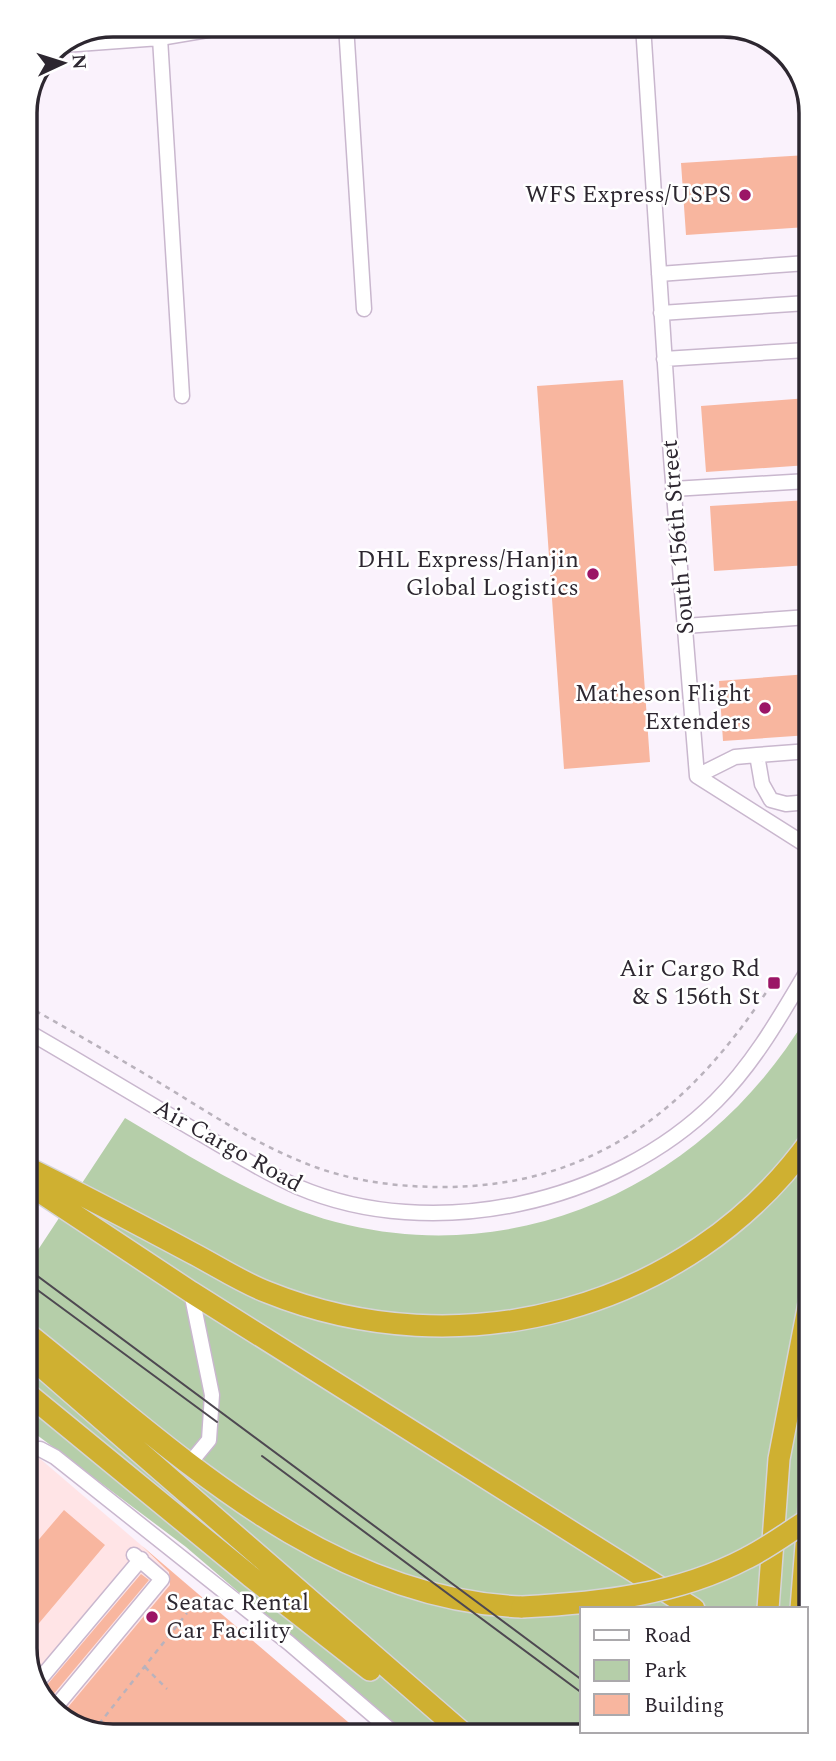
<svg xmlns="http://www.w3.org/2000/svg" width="836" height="1761" font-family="Spectral,serif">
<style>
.commercial{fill:#ffe4e6}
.green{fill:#b5cea9}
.building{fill:#f8b69f}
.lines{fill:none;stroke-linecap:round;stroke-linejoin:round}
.minor-casing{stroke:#c9b7ce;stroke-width:17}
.highway-casing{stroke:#d5d4d6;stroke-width:24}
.path{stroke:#b9b2bc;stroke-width:2.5;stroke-dasharray:5 5;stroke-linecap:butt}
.minor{stroke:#fff;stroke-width:14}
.highway{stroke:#cfb031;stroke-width:21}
.tram{stroke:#4e4851;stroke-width:2}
.highway-bridge-casing{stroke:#d5d4d6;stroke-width:24;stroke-linecap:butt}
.highway-bridge{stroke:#cfb031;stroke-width:21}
.poi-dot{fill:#9b1566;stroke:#fff;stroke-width:2.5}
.labels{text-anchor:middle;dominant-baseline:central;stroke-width:5;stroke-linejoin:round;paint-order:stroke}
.poi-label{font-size:24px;fill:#2d2730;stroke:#fff;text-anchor:end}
.street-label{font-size:24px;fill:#2d2730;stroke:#fff}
.rim{fill:none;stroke:#2d2730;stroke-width:3.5}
</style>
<rect width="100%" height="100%" fill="#faf2fc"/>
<path class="commercial" d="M31,1451L362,1734L107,1736L59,1718L29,1677Z"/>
<path class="green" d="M809,1013L811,1653L806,1667V1609H582V1731L752,1732L404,1734L186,1547L29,1429L28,1265L125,1118C195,1159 267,1207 348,1225C534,1268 715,1174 809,1013Z"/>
<path class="building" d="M807,155V227L686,235L681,163Z
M623,380L650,762L564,769L537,386Z
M808,398V465L706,472L701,406Z
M808,500V565L714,571L710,506Z
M808,674L809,735L723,741L719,681Z
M64,1510L105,1545L29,1635V1551Z
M142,1546L362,1734L107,1736L59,1718L170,1585L169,1572Z
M141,1574L149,1580L47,1702L41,1692Z"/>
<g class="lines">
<g class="minor-casing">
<path id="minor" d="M346,25L364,309
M643,25L671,457L697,776L809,847
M160,38L182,396
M64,45L160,38L237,25
M659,274L807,263
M661,313L807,303
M664,359L807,350
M673,489L808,481
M685,626L808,617
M757,755L809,751
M697,776L735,757L757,755L762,784L771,800L786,804L809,802
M27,1031C82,1063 137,1096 191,1128C226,1148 261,1171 298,1187C432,1244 613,1204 716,1101C755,1062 781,1015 809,968
M29,1450L40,1449L55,1457L289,1643L395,1734
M190,1463L209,1440L212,1395L191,1292
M35,1685L141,1559
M53,1710L162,1579L134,1555"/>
</g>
<g class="highway-casing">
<path id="highway" d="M28,1168C83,1195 138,1224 192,1253C217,1266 241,1282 267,1292C460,1370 687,1311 810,1141
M28,1184L191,1292L694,1609
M28,1334C175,1451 324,1599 522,1607
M28,1355L464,1734
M28,1394L250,1576L370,1670
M768,1609L779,1459L810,1298
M801,1609L811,1482"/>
</g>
<path class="path" d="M27,1006C70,1030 113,1055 155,1080C208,1112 259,1147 318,1168C358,1182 400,1187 443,1187C593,1187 690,1109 769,988
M145,1667L167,1689
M99,1724L187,1613"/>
<use href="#minor" class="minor"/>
<use href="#highway" class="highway"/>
<path class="tram" d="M28,1269L582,1680
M28,1283L217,1422
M262,1456L582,1693
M634,1731L636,1732
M651,1731L653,1732"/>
<g class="highway-bridge-casing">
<path id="highway-bridge" d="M522,1607C599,1603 677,1595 747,1558C769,1547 790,1531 811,1518"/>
</g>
<use href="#highway-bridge" class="highway-bridge"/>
</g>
<g class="poi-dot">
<circle cx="745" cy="195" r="7"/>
<circle cx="593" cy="574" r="7"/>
<circle cx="765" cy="708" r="7"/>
<rect x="767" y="976" width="14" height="14" rx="3.5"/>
<circle cx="152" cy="1617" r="7"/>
</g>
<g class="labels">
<g class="poi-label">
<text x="731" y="195">WFS Express/USPS</text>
<text x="579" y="560">DHL Express/Hanjin<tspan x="579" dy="28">Global Logistics</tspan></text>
<text x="751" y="694">Matheson Flight<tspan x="751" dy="28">Extenders</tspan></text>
<text x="760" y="969">Air Cargo Rd<tspan x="760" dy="28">&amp; S 156th St</tspan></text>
<text x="166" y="1603" text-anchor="start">Seatac Rental<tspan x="166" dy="28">Car Facility</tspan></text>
</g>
<g class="street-label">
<text transform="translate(678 537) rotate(-95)">South 156th Street</text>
<text transform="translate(228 1146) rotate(29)">Air Cargo Road</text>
</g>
</g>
<path d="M0 0H836V1761H0ZM113 37H723A76 76 0 0 1 799 113V1648A76 76 0 0 1 723 1724H113A76 76 0 0 1 37 1648V113A76 76 0 0 1 113 37Z" fill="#fff" fill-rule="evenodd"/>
<path class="rim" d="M113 37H723A76 76 0 0 1 799 113V1648A76 76 0 0 1 723 1724H113A76 76 0 0 1 37 1648V113A76 76 0 0 1 113 37Z"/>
<rect x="580" y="1607" width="228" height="126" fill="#ffffff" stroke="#aba9ac" stroke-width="2"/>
<rect x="594" y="1630" width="35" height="10" fill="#ffffff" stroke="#aba9ac" stroke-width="2"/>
<text x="644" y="1642" font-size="21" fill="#2d2730">Road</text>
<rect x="594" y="1660" width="35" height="21" fill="#b5cea9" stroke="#aba9ac" stroke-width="2"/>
<text x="644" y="1677" font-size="21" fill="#2d2730">Park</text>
<rect x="594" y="1694" width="35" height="21" fill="#f8b69f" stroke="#aba9ac" stroke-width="2"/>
<text x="644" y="1712" font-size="21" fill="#2d2730">Building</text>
<g transform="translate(63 63) rotate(86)" stroke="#ffffff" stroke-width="5" paint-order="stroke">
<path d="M0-5L12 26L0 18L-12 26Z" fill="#2d2730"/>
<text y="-10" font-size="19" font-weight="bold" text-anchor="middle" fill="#2d2730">N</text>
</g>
</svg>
